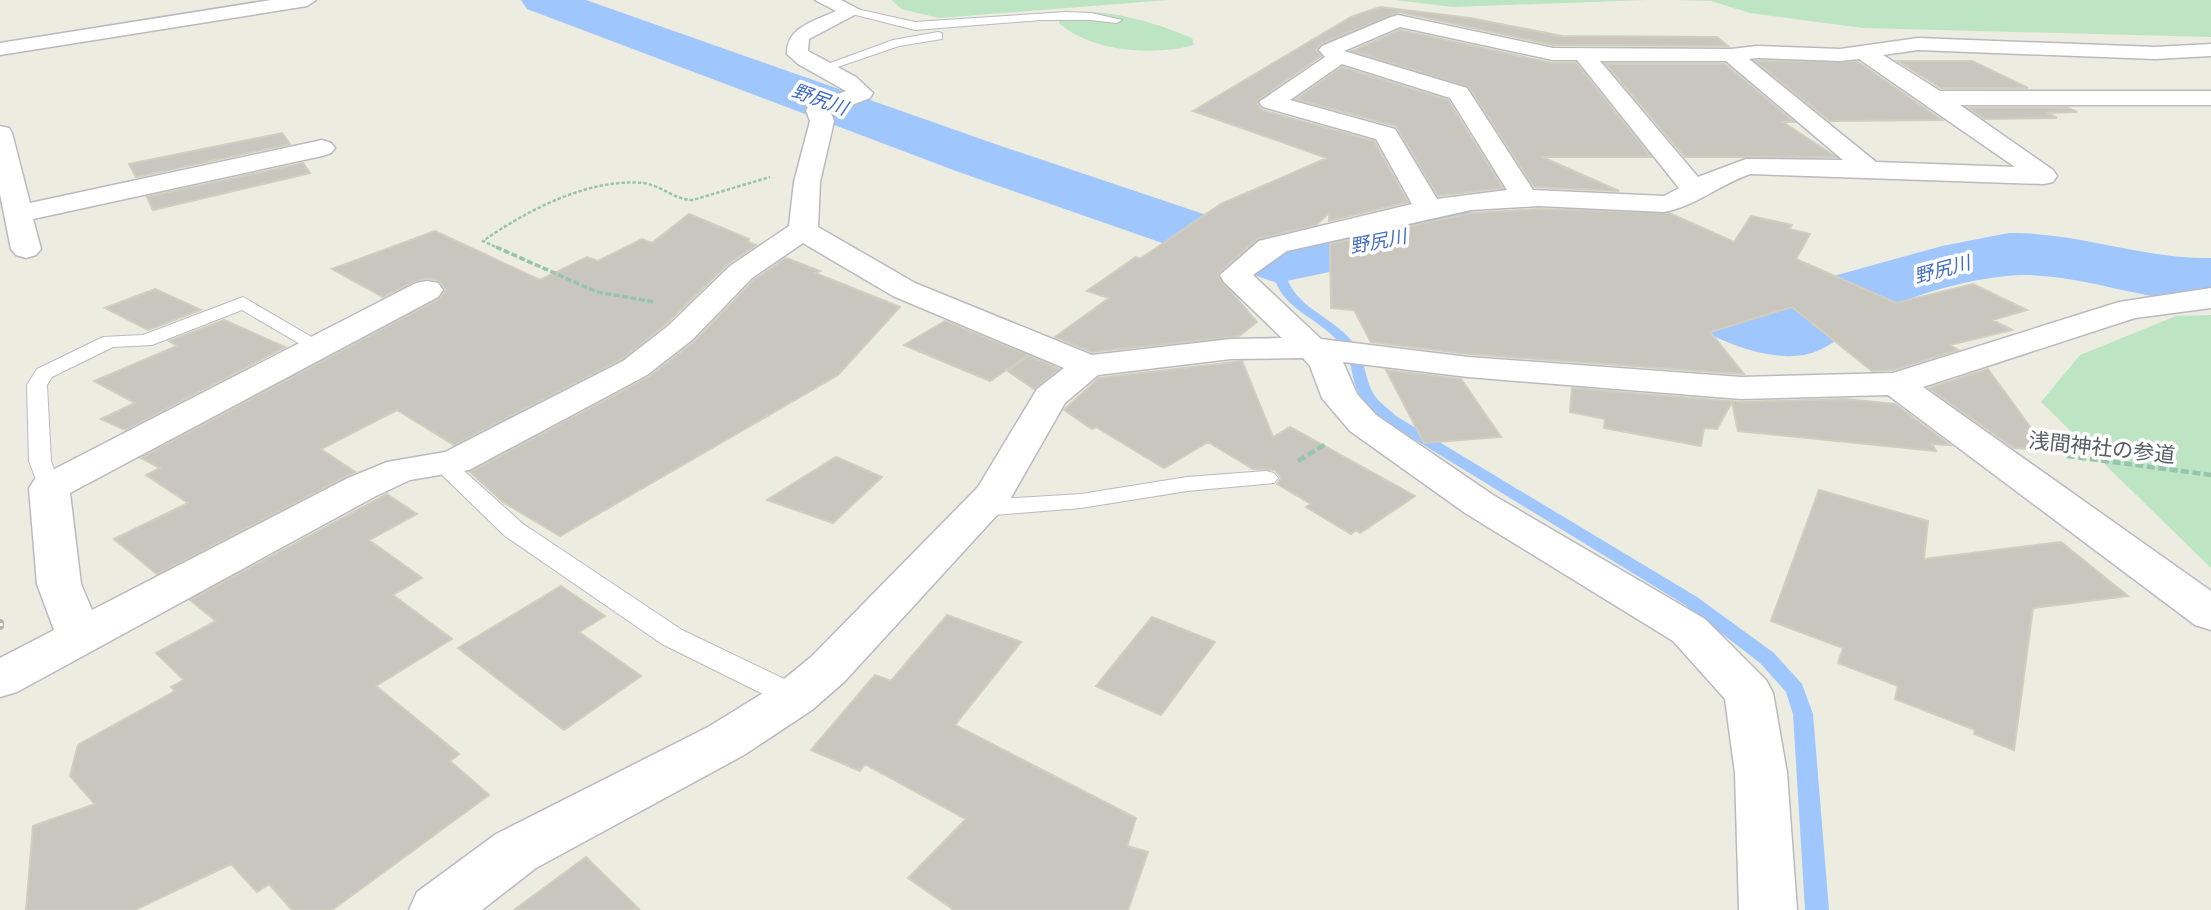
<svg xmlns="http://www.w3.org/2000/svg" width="2211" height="910" font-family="'Noto Sans','Noto Sans JP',sans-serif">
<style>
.green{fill:#bde4c3}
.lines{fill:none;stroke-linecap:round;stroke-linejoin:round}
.stream{fill:#a0c6fe;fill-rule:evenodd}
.river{fill:#a0c6fe;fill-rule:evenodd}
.building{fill:#c8c6be;stroke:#d1cebf;stroke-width:2}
.service-casing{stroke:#b9bac0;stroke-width:2}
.minor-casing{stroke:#b9bac0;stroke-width:3}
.path-far2{stroke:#96c5ab;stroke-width:2.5;stroke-dasharray:3.5 2;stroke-linecap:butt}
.path-far1{stroke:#96c5ab;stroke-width:3.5;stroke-dasharray:6 2.5;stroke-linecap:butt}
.path{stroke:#96c5ab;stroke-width:4.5;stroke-dasharray:8 3.5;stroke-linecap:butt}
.service{fill:#fff;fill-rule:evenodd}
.minor{fill:#fff;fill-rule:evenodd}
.rail-casing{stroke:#b4b5b5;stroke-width:8}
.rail{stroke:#fff;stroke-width:5;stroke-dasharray:17;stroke-linecap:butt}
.labels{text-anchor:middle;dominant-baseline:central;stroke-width:7;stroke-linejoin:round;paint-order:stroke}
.far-water-label{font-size:19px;font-style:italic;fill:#436cc1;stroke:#fff}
.street-label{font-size:21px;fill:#5a5c62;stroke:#fff}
</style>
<rect width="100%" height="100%" fill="#edece1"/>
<path class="green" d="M892,0H1168L939,18L901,9Z
M1395,0H1646L1453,7Z
M1674,0H2211V37L1863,28L1750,13L1711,1Z
M1081,12C1118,11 1159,24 1192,38L1194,45C1154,56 1091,52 1059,23V17Z
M2211,315V568L2041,402L2080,355L2176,316Z"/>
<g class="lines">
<path class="stream" d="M1277,258L1283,262C1289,308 1327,311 1353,342C1365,357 1364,376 1373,393C1378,402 1389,409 1396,416L1697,597L1774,653L1802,684L1813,714L1829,910H1805L1793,714L1786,692L1760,663L1685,605L1386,422C1376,413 1365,405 1359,394C1351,380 1353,361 1343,347C1317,313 1276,312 1271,262Z"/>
<path class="river" d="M521,0H586L998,145L1281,240L1453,207L1477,213L1487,227L1477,241L1277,283L956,171L527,9Z
M2009,233C2077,232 2142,259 2211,258V302C2142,303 2073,269 2006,276C1966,280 1921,293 1883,309C1848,323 1831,359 1785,356C1723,353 1664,307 1613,276L1602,261L1613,246L1638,240L1663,246L1783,308L1830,277L1942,246Z"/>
</g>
<path class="building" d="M1380,7L1470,18L1562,36L1717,37L1728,46L1553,45L1399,12L1321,44L1316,50L1321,56L1258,100L1257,104L1262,110L1374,141L1408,202L1329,221V213L1316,225L1257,239L1217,275L1257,322L1239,336L1092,352L1055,337L1109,298L1087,291L1136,257L1140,259L1221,204L1327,158L1193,111L1351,17Z
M1400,30L1552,63H1576L1651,157H1542L1619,191L1534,187L1469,87L1352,51Z
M1755,61L1858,62L1942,120L1830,121Z
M1898,61H1972L2028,88H1941Z
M1606,64H1725L1794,122H1783L1836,157H1685Z
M1342,67L1448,100L1503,188L1438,196L1396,126L1296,99Z
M1968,108H2068L2077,112L2047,113L2057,118L1985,119Z
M282,133L290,144L136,177L129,164Z
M303,163L310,173L153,210L147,197Z
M1539,209L1669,213L1734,242L1751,216L1792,225L1789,229L1810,234L1796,259L1896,303L1973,284L2027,310L1992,320L2012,330L1950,345L1958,350L1893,370L1872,371L1792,307L1710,332L1744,374H1741L1468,354L1371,342L1354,310L1331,308L1330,244L1471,213Z
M689,214L749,239L748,242L756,245L728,264L666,324L622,359L454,445L397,410L321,449L355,472L157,574L114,539L188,503L146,475L160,468L141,458L439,299L446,290L438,280L427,278L415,281L383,297L332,269L435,231L540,280L587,257L598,261L642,239L652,243Z
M786,258L820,271L815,273L900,307L838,375L560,536L503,502L470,472L649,377L694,342L754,280Z
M155,289L201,310L148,330L105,308Z
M224,320L285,347L125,430L101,419L135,403L94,381L177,346L169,341Z
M945,321L1028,355L990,381L904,345Z
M1029,356L1059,369L1034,389L1008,371Z
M1242,361L1273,437L1290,427L1415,496L1360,533L1356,530L1351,534L1306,507L1311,504L1277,484L1281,478L1275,470L1253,469L1208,442L1164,468L1096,427L1092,429L1064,410L1099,378Z
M1988,369L2047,450L2014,448L1929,388Z
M1386,370L1461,379L1501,437L1424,443Z
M1572,388L1741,402L1845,399L1895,404L1950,445L1932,444L1936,451L1738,431L1732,402L1717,429L1704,428L1701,446L1604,428L1605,419L1570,412Z
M836,457L882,477L833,523L767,500Z
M1819,490L1928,521L1924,559L2061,542L2128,596L2033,608L2014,750L1974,734L1975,730L1895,699L1898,686L1838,663L1843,648L1771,621Z
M387,494L417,514L369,540L422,578L393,595L452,639L376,686L459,754L450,761L489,795L332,910H292L269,884L257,892L231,864L135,910H26L33,826L95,804L70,776L78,745L175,691L171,687L184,680L156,653L216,621L190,600Z
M561,586L605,616L579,632L641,676L564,730L458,648Z
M947,615L1021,642L955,725L1136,818L1127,846L1148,852L1128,910H954L908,878L966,819L865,764L860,771L811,750L875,675L891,681Z
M1152,617L1215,642L1161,715L1096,686Z
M586,857L640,910H514Z"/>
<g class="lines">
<g class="service-casing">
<path id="service" d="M852,8L915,22L1066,12L1091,13L1122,20L1116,23L1091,20H1041L915,30L848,13V9Z
M938,32L942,33V39L899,46L820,73L814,69L893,40Z
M243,297L329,347L319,353L312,351L242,310L152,345L113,347L52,377L47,385L51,461L61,488L57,493H41L29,461L27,385L37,369L103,337L143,335Z
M449,456L457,458L462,469L523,524L682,630L805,689L809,697L805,705L795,708L785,705L662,644L505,536L443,476L438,463Z
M1266,471L1274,473L1278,478L1274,483L1187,491L1081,508L981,516L972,513L969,508L972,503L981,500L1081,494L1187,477Z"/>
</g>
<g class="minor-casing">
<path id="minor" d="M271,0H316L307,6L0,55V43Z
M815,0H841L862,11L809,39L808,51L856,77L873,93L870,98L831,113L834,121L820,182L818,227L915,283L1092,355L1231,339L1282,338L1224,282L1220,275L1259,241L1412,204L1376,139L1263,107L1259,102L1325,57L1319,50L1322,46L1391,17L1398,15L1553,48L1731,49L1757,46L1840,49L1918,38L2155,47L2211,44V56L2155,59L1918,50L1883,55L1940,91H2211V105H1960L2053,170L2057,176L2053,182L2044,184L1750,174C1719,185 1696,206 1664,212L1539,206L1471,210L1287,251L1253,275L1321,339L1468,357L1741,377L1893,373L2119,302L2211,288V308L2135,318L1923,387L2211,591V630L2195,625L1888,395L1741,399L1468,377L1343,362L1357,394L1376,415L1493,495L1705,619L1766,680L1773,693L1787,773L1797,910H1739L1735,773L1725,699L1673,641L1465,513L1350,431L1322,398L1310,366L1303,358L1231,359L1098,375L1065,403L1008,503L845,681L812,710L744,755L536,868L482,910H409L417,892L496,834L708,727L778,684L811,657L978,487L1037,389L1064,368L893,296L803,243L752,278L692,340L647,375L469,470L410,480L376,496L17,692L0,697V658L54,630L37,584L29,488L35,479L416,283L427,281L438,283L443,290L438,297L70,493L81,584L92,610L348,478L387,462L445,452L623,361L668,326L730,266L789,226L794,182L810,121L806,110L810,105L846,91L798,64L787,54C786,27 815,21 836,11ZM1400,27L1553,60H1577L1679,188L1664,196L1533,190L1467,88L1344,51ZM1757,58L1840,61L1859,59L2015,167L1876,162L1749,59ZM1600,61H1726L1843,160L1746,159L1698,177ZM1342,64L1450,98L1507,190L1437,199L1395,129L1290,100Z
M0,126L9,128L12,133L30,203L322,140L331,143L335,148L331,153L322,156L33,219L41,249L36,255L26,258L16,255L11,249L0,194Z"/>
</g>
<path class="path-far2" d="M500,249L483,241C526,211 588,178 643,183C661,185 674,200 693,200L770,177"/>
<path class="path-far1" d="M496,247L597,292L655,302"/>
<path class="path" d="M2067,456L2211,475
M1298,461L1326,444"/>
<use href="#service" class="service"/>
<use href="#minor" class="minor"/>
<g class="rail-casing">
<path id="rail" d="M0,623V626"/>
</g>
<use href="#rail" class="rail"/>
</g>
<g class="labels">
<g class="far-water-label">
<text transform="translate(820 99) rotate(20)">野尻川</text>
<text transform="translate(1378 241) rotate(-11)">野尻川</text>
<text transform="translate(1942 269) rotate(-15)">野尻川</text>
</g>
<g class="street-label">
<text transform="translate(2102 447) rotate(6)">浅間神社の参道</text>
</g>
</g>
</svg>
